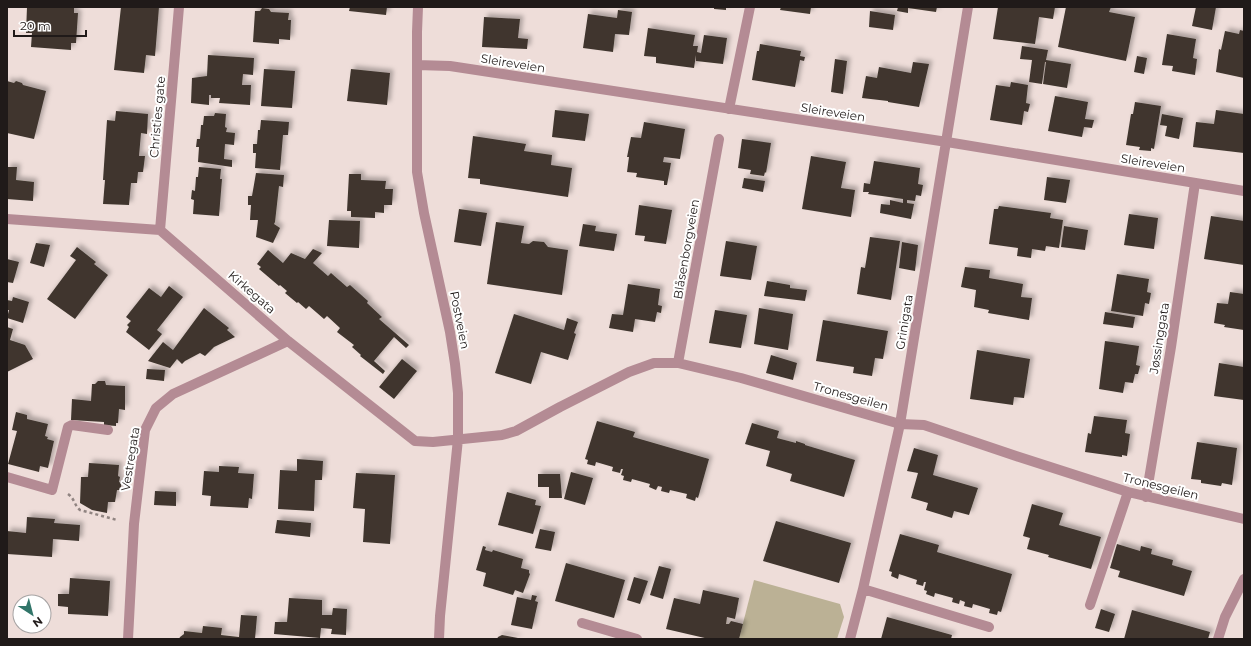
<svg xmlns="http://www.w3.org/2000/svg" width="1251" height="646" font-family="Montserrat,sans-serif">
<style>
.green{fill:#bbb195}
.building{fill:#3f362e;filter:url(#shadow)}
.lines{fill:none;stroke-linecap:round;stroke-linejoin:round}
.path{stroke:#908481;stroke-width:2.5;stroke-dasharray:3 3;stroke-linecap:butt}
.minor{stroke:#b48b94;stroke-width:10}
.labels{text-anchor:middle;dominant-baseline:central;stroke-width:4;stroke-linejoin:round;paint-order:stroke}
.street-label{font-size:12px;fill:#201a19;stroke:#fff}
</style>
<defs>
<filter id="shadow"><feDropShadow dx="3.5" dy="-3.5" stdDeviation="2" flood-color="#0004"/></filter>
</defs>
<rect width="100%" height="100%" fill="#eeddd9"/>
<path class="green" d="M754,580L840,604L844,617L837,639H739Z"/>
<path class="building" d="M27,7H74V13H78L76,43H71V50L31,47L32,33H26Z
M121,7H159L155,56L146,55L144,73L114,70Z
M350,7H387L386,15L349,11Z
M714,7H726V10L714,9Z
M781,7H811L810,14L780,10Z
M898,7H937L936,12L908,8V13L897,11Z
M998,7H1055L1053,19L1039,17L1035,44L993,39Z
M1066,7H1111L1109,12L1135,17L1126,61L1058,47Z
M1196,7H1216L1212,30L1192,26Z
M262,8L269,9L271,12L289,13L288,20H291L290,40L279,39V44L253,42L255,11H260Z
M618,10L632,12L629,35L615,34L613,52L583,48L588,14L617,18Z
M870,11L895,15L893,30L869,27Z
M484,17L520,19L518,38L528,39L527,49L482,47Z
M648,28L695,35L693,46H698L697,52L701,53L704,35L727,38L723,64L696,61V55L694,68L656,63V57L644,56Z
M1240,30L1244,31V78L1216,72L1219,49L1221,50L1225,31L1239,34Z
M1167,34L1196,39L1193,58L1197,59L1195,75L1172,71L1173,66L1162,65Z
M760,44L801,51L800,56L805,57L804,61L800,60L795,87L752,80L757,51H759Z
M1022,46L1048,50L1046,60L1071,64L1067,88L1043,84L1046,62H1045L1042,84L1029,82L1032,60L1020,59Z
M208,55L254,58L253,75L243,74L242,85H251L250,105L219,103L220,98H211V95H209V105L191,103L192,78L207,76Z
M1137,56L1147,58L1144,74L1134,72Z
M835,59L847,61L843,94L831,92Z
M913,62L929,64L919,107L888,102V101L862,98L866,76L877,78L879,67L911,73Z
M264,69L295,71L292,108L261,106Z
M351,69L390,73L387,105L347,101Z
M7,81L14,83L16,81L22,83L23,85L46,91L34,139L7,133Z
M1011,82L1028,85L1026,103L1030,104L1028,112L1024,111L1022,125L990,120L996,85L1010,87Z
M1055,96L1088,102L1085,119L1094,120L1092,128L1084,127L1082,137L1048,131Z
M1135,102L1161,106L1154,149L1151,148V151L1139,150L1140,147L1126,145L1131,114H1133Z
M555,110L589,114L585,141L552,137Z
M1216,110L1244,114V153L1193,147L1196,122L1214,124Z
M116,111L148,114L147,134L141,133L139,156H145L143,172H138L137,183H131L129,205L103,204L105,180H103L107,120L115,121Z
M215,113L226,114L225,127L227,128L226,132L235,133L234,145L225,144L224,159L232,160V167L198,162L199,147H196L197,139H200L201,125H203L204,116H214Z
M1162,114L1183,118L1179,139L1165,136L1167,126L1160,125Z
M261,120L289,122L288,135H283L280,170L255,168L256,153H253V144H257L258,130H260Z
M644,122L685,129L680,159L664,157L663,162L671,163L667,185H664V181L636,177L637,173L627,172L629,157H627L631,137L641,138Z
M473,136L526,144L524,151L552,155L551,165L572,168L568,197L480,184V179L468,178Z
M742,139L771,143L766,173L765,172L764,176L750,174L751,170L738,168Z
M811,156L846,162L841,188L855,190L851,217L802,209Z
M874,161L920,168L918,184L923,185L921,196L916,195L915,201L907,200V203L914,204L911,219L880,213L881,204L890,205V200L903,203V199L868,194L869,192H863L864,183L870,184Z
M7,167H17L16,180L34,182L33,201L7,199Z
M199,167L221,169L220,179H222L219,216L193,214L194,200L191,199L192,190L195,191L196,177H198Z
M256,173L284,175L283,187L279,186L275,222L274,224L280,228L273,243L256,237L258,220H250L251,205H248V196H252Z
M349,174H361V180L386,181L385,189H393L392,205H384V213L375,212V218L351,217V211H347Z
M1047,177L1070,180L1066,203L1044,200Z
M744,178L765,181L763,192L742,188Z
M639,205L672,210L666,244L644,241L645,236L635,235Z
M999,206L1051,213L1050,218L1063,220L1059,248L1046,246L1045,251L1032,249L1031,258L1017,256L1018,248L989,244L994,209H998Z
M459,209L487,213L481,246L454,242Z
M1129,214L1158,218L1154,249L1124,245Z
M1211,216L1244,221V265L1204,259Z
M329,220L360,221L359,248L327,246Z
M496,222L524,226L521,243L529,244L533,241L544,242L548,247L568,250L562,295L487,284Z
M583,224L596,226L595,231L617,234L614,251L579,246Z
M1064,226L1088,230L1085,250L1061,247Z
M870,237L900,241L891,300L857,294L861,267L865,268Z
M726,241L757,246L751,280L720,276Z
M902,242L918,245L915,271L899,268Z
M36,243L50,245L44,267L30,263Z
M77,247L96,262L94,264L108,275L75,319L47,299L76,260L70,256Z
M313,249L322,253L313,263L328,276L331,273L347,287L350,285L368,301L367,303L382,317L379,319L409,345L406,348L394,337L374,361L385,371L383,374L360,356L361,355L352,347L354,345L337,332L340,328L327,316L324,319L309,306L306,309L298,302L297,303L285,293L287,291L280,285L279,286L259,269L261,267L257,264L268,250L283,263L291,253L305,259Z
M7,259L19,262L13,283L7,282Z
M965,267L990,270L989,278L1023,284L1021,297L1032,298L1029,320L988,313L989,310L974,307L976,290L961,287Z
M1117,274L1149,279L1147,292L1151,293L1149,304L1145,303L1143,316L1111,311Z
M767,281L790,285V288L807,290L805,301L764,296Z
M628,284L660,289L658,305L662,306L661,313L657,312L655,322L635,319L633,332L609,328L612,314L623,315Z
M169,286L183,297L157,330L162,334L149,350L126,332L129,327L127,325L131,321L126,317L149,288L161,297Z
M1230,292L1244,294V330L1224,327L1225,325L1214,323L1217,303L1228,304Z
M13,297L29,302L23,323L7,318L9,310H7V300L12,301Z
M204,308L229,328L227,330L235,337L214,347L205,356L200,353L185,361L182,364L177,359L170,368L148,361L163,342L173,350Z
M759,308L793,314L788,350L754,344Z
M715,310L747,315L741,348L709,343Z
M1105,312L1135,317L1133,328L1103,324Z
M514,314L564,330L567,318L578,322L574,333L576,334L568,360L541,352L531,384L495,373Z
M823,320L888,331L883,359L875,358L872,376L853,373L854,367L816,361Z
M7,327L13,329L10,340L25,345L33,359L7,372Z
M1105,341L1139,346L1136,365L1140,366L1138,374H1135L1133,383L1125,382L1123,393L1099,389Z
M977,350L1030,359L1024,398L1014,397L1013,405L970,399Z
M771,355L797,363L793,380L766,373Z
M402,359L417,371L394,399L379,387Z
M1219,363L1244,367V400L1214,396Z
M147,369L165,370L164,381L146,379Z
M98,381H105L106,385L125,386V410L119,409L118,423H116V426L104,425V422L71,420L72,399L91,401L92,384H95Z
M16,412L27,415V419L48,424L45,436L48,437L47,439L54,441L48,468L40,466L39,472L8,464L17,431L12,430Z
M1094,416L1127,420L1125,433L1130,434L1127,456L1122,455V457L1085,452L1088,433L1091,434Z
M597,421L635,432L633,437L709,459L698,498L696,497L695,501L686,498L687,494L670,490L669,493L661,491L662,487L658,486L656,490L649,487L650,484L632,479L631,482L623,480L624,476L621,475L623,469H621L620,473L612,471L613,467L596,462L595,466L587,464L588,460L585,459Z
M752,423L779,431L777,438L796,443V441L805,444V445L855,460L844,497L790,481L792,474L766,466L770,451L745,444Z
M1197,442L1237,448L1232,485L1222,483L1221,486L1201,483V480L1191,479Z
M914,448L938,455L933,475L978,488L969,515L954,511L952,518L926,510L928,503L911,498L918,473L907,471Z
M297,459L323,461L322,480H315L314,511L278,509L280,470L297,471Z
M89,463L119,465L118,476L120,477L119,482L121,483V490H117L115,502H108L107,513L92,510L80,503L81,477H88Z
M219,466L239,467L238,473L254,474L252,499L249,498L248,508L210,506L211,496L202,495L204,471L219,472Z
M571,472L593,478L585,505L564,499Z
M356,473L395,475L390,544L363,542L365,509L353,508Z
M538,474H560L562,498H549V487H538Z
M155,491L176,492V506L154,505Z
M507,492L536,500L535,505L541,506L533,534L498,525Z
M1032,504L1063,513L1059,525L1101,537L1091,569L1048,557L1049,555L1027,549L1030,538L1023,536Z
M27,517L55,519L54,523L80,525L79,541L53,539L52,557L7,554V531L26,533Z
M277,520L311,523L310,537L275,533Z
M776,521L851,543L839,583L763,561Z
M540,529L555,532L551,551L535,548Z
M900,534L939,545L937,552L1012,574L1001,612L998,611L997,615L989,613L990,609L973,604L972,608L964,606L965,602L960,600L959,604L952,602L953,598L935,593L934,597L926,594L927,591L924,590L926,582H924L923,586L916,584L917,580L899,574L898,579L891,576L892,572L889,571Z
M1117,544L1140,551L1141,546L1152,549L1151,554L1173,560L1172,565L1192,571L1184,596L1118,577L1120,571L1110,568Z
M483,546L486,547L485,550L492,552L493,550L523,559L521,568L529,570V573L530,574L523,593L515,590L513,595L483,586L486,573L476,570Z
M566,563L625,580L614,618L555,601Z
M659,566L671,569L663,599L650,595Z
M634,577L648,581L640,604L627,600Z
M70,578L110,581L108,616L68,614V607L58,606V594H69Z
M703,590L739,598L735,619L727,617L726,624H729L731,621L743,624L739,639H709L666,629L674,598L700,604Z
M532,595L537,596L535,601L538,602L532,629L511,625L517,597L531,600Z
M289,598L322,600V615H332L333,608L347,609L346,635L331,634L332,629L321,628L320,638L274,634L275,622H287Z
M1101,609L1115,614L1109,632L1095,628Z
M1132,610L1210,632L1208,639H1124Z
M241,615L257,616L255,639H179L180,637L184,634V631L202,633L203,626L222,628L221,635L239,637Z
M887,617L952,635L951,639H881Z
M502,635L518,638L517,639H497L498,637Z"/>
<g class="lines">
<path class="path" d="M68,494C75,499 74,505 80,510L117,520"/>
<path class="minor" d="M418,7L417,32V172L424,213L450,332L455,364L458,393V439L440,616L439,639
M417,65L450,66L947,142L1244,191
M729,109L750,7
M7,219L160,230L288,341L415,441L433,442L502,435L516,431L560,407L629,372L654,363H678L741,378L900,424L924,425L1016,456L1128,492L1244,519
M160,230L179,7
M678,363L719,139
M7,477L52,490L68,427L72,425L108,430
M1146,497L1171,347L1195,183
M863,589L989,627
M1090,605L1128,492
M582,623L637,639
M128,639L134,524L145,430L156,408L173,394L288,341
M850,639L863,589L900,424L968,7
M1218,639L1225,617L1244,579"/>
</g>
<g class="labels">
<g class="street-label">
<text transform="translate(513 63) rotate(9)">Sleireveien</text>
<text transform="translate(833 112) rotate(9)">Sleireveien</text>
<text transform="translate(157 117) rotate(-85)">Christies gate</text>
<text transform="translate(1153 163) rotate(9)">Sleireveien</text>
<text transform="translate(686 249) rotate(-80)">Blåsenborgveien</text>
<text transform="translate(252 292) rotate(41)">Kirkegata</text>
<text transform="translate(460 320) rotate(79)">Postveien</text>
<text transform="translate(904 322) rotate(-81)">Grinigata</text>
<text transform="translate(1159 338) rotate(-81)">Jøssinggata</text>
<text transform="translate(851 396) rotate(16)">Tronesgeilen</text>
<text transform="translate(130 459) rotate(-81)">Vestregata</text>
<text transform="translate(1161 486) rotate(14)">Tronesgeilen</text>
</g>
</g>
<rect width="1251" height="646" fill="none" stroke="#201a19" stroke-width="16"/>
<g transform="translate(32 614) rotate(144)"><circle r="19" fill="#ffffff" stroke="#a6a3a3"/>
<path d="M0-3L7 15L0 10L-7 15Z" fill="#317569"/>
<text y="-6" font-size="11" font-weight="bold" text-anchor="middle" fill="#201a19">N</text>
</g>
<path d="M14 30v6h72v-6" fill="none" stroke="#201a19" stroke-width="2"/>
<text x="20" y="30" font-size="12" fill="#201a19" stroke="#ffffff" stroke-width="3" paint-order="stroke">20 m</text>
</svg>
